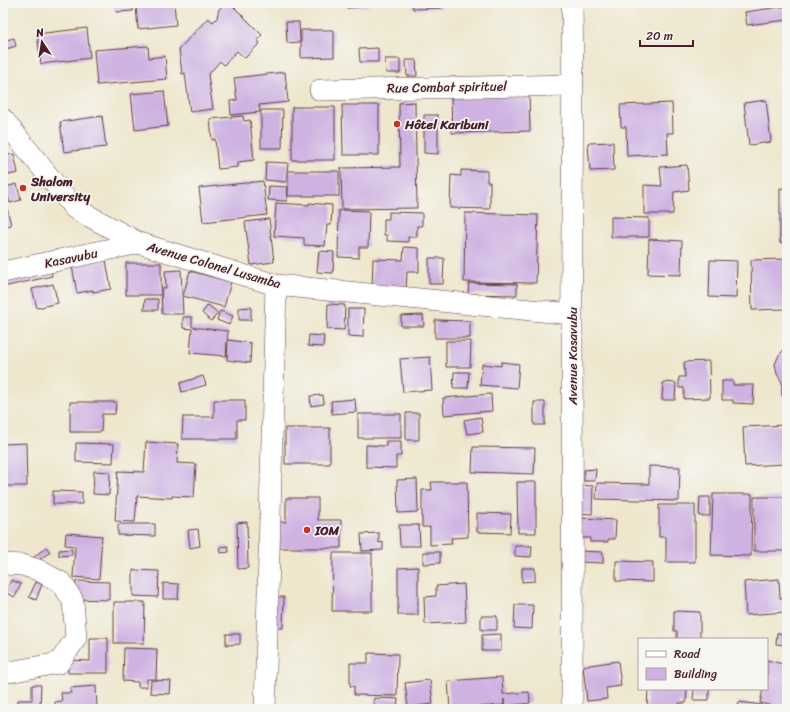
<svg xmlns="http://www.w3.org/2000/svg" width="790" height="712" font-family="Sriracha,sans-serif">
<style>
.building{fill:#ceb3e2}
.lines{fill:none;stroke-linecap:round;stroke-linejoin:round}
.minor-casing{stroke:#633d43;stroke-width:22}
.minor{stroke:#fff;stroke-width:21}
.poi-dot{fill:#c8321e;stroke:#f6f6f2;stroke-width:1.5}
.labels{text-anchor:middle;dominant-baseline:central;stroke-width:3.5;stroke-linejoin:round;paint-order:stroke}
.street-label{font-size:13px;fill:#4a1f2b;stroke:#f6f6f2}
.poi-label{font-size:13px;font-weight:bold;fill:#4a1f2b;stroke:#f6f6f2;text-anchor:start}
</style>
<rect width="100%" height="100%" fill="#f6f6f2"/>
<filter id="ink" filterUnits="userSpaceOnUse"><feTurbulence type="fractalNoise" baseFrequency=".025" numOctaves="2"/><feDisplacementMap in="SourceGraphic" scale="8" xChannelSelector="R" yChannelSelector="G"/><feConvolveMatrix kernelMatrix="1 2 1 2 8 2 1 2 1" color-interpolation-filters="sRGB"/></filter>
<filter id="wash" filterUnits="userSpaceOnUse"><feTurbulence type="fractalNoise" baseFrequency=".012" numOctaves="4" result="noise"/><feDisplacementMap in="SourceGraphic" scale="16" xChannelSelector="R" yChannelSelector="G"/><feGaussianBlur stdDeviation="0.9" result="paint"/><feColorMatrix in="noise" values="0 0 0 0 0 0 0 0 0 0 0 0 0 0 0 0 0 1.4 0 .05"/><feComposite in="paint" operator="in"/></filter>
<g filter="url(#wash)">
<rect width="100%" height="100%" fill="#eee7cd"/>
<g id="blocks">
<path class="building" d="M100,3H132L133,11L116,12L115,5H100Z
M147,3H158L159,4L174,3L176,25L138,29L136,6L147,5Z
M347,3H369V6L347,8Z
M413,3H442V8L413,9Z
M226,4L233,6L262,35L257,40L260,43L245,58L237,51L224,65L220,61L208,75L213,109L190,112L185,73L182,74L179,49L208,18L213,22L217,18L219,9Z
M787,6V20L747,25L745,12Z
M286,22H299L300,42L287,43Z
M87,28L90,58L41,64L37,34Z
M301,30H334V57L301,58Z
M14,38L16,46L3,50V41Z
M148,46L149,58L165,56L167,79L97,85L94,50Z
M378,48V62H360L359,49Z
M385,59H400V73H386Z
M406,60H416L417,76H407Z
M285,72L288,102L259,105L260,112L231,115L230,101L237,100L234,78Z
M164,91L168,126L135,130L131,94Z
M529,91L530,131L452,133L451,93Z
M766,100L771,142L749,145L744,103Z
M415,102L417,208L342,209L341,168L400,167L399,103Z
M672,103L673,133H667L668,154L627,156L626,127H621L620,105Z
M342,105H379V155H343Z
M292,107H335V160H292Z
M261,110H283L282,148H261Z
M424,115H438V154L424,153Z
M102,116L106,147L64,152L60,122Z
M243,116L244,121L250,120L254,160L238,162V167L218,169L215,139L212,140L210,119Z
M613,142L614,170L590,171L588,143Z
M14,154L18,173L4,176L3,156Z
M266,162L288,163L286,182L265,180Z
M687,165L689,190L674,192L673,214H644V185L662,186L660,167Z
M461,170L487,171V182H490V209L450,208L451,175L461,176Z
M288,171H339V196H288Z
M263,181L267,215L203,222L199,188Z
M17,184L21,200L10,203L5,187Z
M269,186L288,187L287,201L268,200Z
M780,188L787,189V243H780Z
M3,192L11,225L3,227Z
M276,203L309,205V203L332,205L331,225H327L325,246L304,245V238L274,236Z
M339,210L369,211L368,247H359V258L338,257Z
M389,212L422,213V226H417V237H408V242L387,241V235H384V219H389Z
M465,213L538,215L536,283L464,282Z
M611,217L649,218V237H611Z
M269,219L274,262L251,265L245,222Z
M649,239L682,241L681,275L648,274Z
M404,247L419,248V272H407L406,291L372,290L373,259L403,260Z
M319,251L334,252L333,273L317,272Z
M429,258H444L443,284H429Z
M784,259L785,309L752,310L751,260Z
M106,260L111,289L93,292V290L77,293L72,266Z
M710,260L737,261L736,298L709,297Z
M49,262L52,276L3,287V273Z
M126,263H161V295H126Z
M181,270L183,314H162L161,288H166L165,271Z
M190,271L231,282L224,307L183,296Z
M469,283L517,284V295L468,294Z
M53,284L58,303L37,308L32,289Z
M145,299H158V310H144Z
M328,304L345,305L344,330L327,329Z
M208,305L218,313L211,321L202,313Z
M251,307V320H239V308Z
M348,309H364L363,337L348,336Z
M220,311L233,316L229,325L217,320Z
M423,315L424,326H401V316Z
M183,317H192V327L228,331L226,356L190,353L192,329L183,328Z
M435,320L470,321V338H435Z
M784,332H787V396H782V382L777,374L775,364L779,355L784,350Z
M309,335L324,336L323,347L308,346Z
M228,340L251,343L250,363L227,360Z
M446,341H471L470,367H446Z
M430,357L432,390L403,392L400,359Z
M709,361L710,398L684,399V388H679V377H685L684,362Z
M501,362L519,364L517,388L480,385L482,364L501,366Z
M454,372H469L468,388H453Z
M203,376L206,385L182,392L180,383Z
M722,381H733V385H754L753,404L733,403V400H722Z
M663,382L676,383L675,400H662Z
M491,394L492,411L444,415L443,398Z
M323,395L324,404L311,406L310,396Z
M355,399L356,412L332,414L331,401Z
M214,400H245V420H237V439H182L183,417H214Z
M70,402H116L115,414H102L101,432H70Z
M534,402H545V425H534Z
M406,413H419V440H406Z
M358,414H401V438H358Z
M481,417L483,432L467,434L464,420Z
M787,425V464L745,466L743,427Z
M285,428H330V464H285Z
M386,441H401V456H396V468L366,467V445L386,446Z
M146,442L178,444L177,463L196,464L194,497L172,496V498L137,496L135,522L115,521L118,471L144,472Z
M26,443L27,486H3V444Z
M76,443L114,444L113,463L76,462Z
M473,447L535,448L534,474L472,472Z
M649,466L680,467L679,501L596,499L597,483L649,484Z
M596,469L595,481H584V470Z
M94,471L110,472L109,495L93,494Z
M417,479L418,512L398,513L397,480Z
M431,482H467L468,537L451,538L452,544L430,545V527H422V490H432Z
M517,482H536V533H518Z
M580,485L593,486L592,514L578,513Z
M53,491L82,492V504H53Z
M713,494H752L751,556L711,555Z
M700,497H710V516H699Z
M754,497H787V551H754Z
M286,498H318V520H341V548H276V522H286Z
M659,505H695V562H666V537H659Z
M477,513L511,514L510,533L477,532Z
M581,518L616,520L615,539H608V542H590V538H581Z
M247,522L248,568L238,569L237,523Z
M118,524H155V536L118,535Z
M399,525H419L420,546H400Z
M198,529L200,546L190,548L188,530Z
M66,533L102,536L99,579L73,577L75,546L65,545Z
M379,533V543L383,542V550L362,551L361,534Z
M228,546L229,552L221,553L220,547Z
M515,546H532L531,557L515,556Z
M46,547L50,552L38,561L34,557Z
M72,549V555L59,556V550Z
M578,551L603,552V563L578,562Z
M423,552H440V563L423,564Z
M333,553H372V611H332Z
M616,561L653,562V582L616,581Z
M418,567V615H398V568Z
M522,568H535V581L522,582Z
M133,570L159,571L158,597L133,596Z
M779,579L780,598H785L786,612L746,615L744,582Z
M11,580L21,584L15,597L6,593Z
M76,581L109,582V600L75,599Z
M36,582L42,584L36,600L29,597Z
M163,583L179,584L178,599H163Z
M464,584L466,622L425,624L424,597L436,596V586Z
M268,597H284L283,628H266Z
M114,602H145L144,643H114Z
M515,605H533L532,629L514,628Z
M674,611L700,612V639H677V631H674Z
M481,616H497V630H481Z
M777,633L787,634V645L776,644Z
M226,634H240V644L226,645Z
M501,634V651H482V635Z
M90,638H108V673H68V660L90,661Z
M124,648L157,649L156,679H147V687H138V682L123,681Z
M368,653L398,654L397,696L354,695V686H350V663H368Z
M767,660L787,665L786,709L760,703L763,689H767Z
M618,661L621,686L606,688L607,699L587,701L583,666Z
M502,677L503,694L529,692L530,703L504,706V699V705L450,709L448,681Z
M151,680L171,681L170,694L150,693Z
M430,680L433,704L408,707L405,683Z
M32,685H41L40,709H17L18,700H32Z
M96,686L97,709H55V702L62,701L61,693H71L70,688Z
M648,689H687L686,703H679V709H647Z
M694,689H709V700H693Z
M374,698L398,699L397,709H374Z
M739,702L762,705V709H738Z"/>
</g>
</g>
<g filter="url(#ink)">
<use href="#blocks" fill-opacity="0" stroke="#633d43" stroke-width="1"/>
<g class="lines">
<g class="minor-casing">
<path id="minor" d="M572,3C574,107 571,211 572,315C572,446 573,578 572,709
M320,90L573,85
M3,119L74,208L139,243L276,285L572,314
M3,272L139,243
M3,564L22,565L38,570L62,583L73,601L76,638L59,663L3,673
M265,709L276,285"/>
</g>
<use href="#minor" class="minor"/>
</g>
</g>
<g class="poi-dot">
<circle cx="397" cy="124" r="4"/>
<circle cx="23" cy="188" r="4"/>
<circle cx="307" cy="530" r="4"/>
</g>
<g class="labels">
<g class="street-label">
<text transform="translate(447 87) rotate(-1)">Rue Combat spirituel</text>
<text transform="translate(71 258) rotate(-12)">Kasavubu</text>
<text transform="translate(214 265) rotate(16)">Avenue Colonel Lusamba</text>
<text transform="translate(572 356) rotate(-90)">Avenue Kasavubu</text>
</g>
<g class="poi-label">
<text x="405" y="124">Hôtel Karibuni</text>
<text x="31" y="181">Shalom<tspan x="31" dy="15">University</tspan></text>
<text x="315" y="530">IOM</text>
</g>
</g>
<rect width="790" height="712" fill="none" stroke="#f6f6f2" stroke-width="16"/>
<rect x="638" y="638" width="130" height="52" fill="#f6f6f2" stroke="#b1a0a2"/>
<rect x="646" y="651" width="20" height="6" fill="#ffffff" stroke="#b1a0a2"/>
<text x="674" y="658" font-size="12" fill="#4a1f2b">Road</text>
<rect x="646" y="668" width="20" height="12" fill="#ceb3e2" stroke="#b1a0a2"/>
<text x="674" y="678" font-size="12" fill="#4a1f2b">Building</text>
<g transform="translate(42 42) rotate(348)" stroke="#f6f6f2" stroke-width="3" paint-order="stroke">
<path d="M0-3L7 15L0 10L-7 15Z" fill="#4a1f2b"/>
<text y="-6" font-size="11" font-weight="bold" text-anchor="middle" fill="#4a1f2b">N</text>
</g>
<path d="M640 40v6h53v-6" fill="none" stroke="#4a1f2b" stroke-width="2"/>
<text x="646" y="40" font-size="12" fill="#4a1f2b" stroke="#f6f6f2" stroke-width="3" paint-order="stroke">20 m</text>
</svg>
